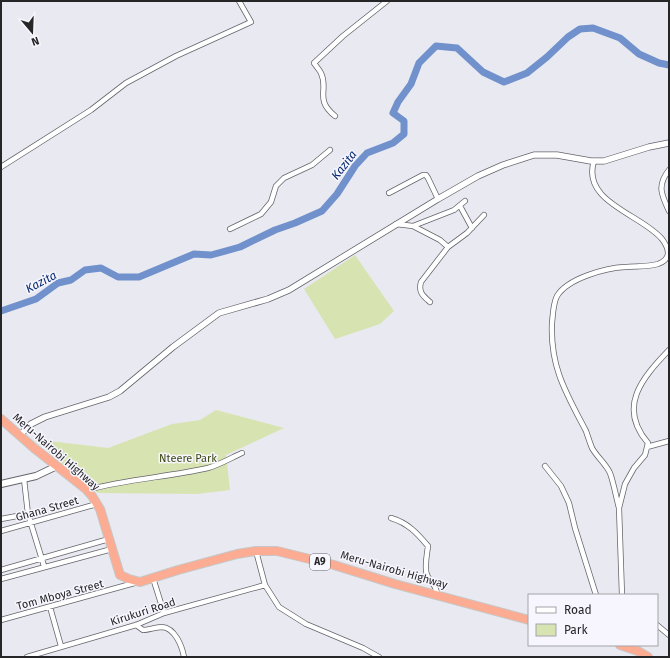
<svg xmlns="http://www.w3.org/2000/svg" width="670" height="658" font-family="'Fira Sans',sans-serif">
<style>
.green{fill:#d7e4b1}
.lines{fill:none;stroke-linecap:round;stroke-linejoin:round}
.river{stroke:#7091cb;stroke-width:7}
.minor-casing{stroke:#65646b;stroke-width:6}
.tertiary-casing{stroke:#65646b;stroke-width:7}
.secondary-casing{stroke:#65646b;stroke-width:8}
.trunk-casing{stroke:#c7c7c7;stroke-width:10}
.minor{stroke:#fff;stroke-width:4.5}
.tertiary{stroke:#fff;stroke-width:5.5}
.secondary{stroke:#fff;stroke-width:6}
.trunk{stroke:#fcac92;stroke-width:8}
.labels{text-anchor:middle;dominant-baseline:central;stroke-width:3;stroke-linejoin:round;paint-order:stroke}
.shield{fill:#f7f6fe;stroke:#656469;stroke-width:1}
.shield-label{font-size:10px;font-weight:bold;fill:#262629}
.street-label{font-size:11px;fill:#262629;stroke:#f7f6fe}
.park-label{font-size:11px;fill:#3d4713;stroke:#f7f6fe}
.water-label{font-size:12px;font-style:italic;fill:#092c71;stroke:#f7f6fe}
</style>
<rect width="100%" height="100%" fill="#e9e9f1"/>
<path class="green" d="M355,255L394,311L380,324L335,339L304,289Z
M216,410L284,428L226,455L230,490L197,494L98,493L33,439L108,448L172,424L200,420Z"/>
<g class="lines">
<path class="river" d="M1,311L36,299L58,283L71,280L85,270L101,268L118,277H139L194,254L211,255L240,247L275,230L295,223L322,211L337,194L355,166L367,153L393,143L404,134V121L393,113L398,102L411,84L419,63L436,46L457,48L483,72L504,82L527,73L547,57L568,37L580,29L593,28L620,38L639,54L659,63L669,65"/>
<g class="minor-casing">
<path id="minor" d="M335,116C314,99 329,90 321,73C319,69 316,66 314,63L343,36L387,1
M594,161C581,202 641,214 662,239C665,243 668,248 668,253C668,258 663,262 658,264C648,267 636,266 625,267C606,268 568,278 557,296C553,304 553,314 552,323C550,367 566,393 586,431C588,437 590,443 592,448C597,457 606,464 610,473C614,484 616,497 619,508
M1,167L91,110L126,83L176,56L251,22L239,1
M669,170C657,185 661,194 669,211
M389,193L423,175H426L428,178L438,199
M460,206L472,228
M396,224L413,226L440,240L448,247L467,233L484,215
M413,226L454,210L465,201
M230,229L261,214L271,202L276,186L284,178L312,165L330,150
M430,302C423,296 418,292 421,282L448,247
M647,447L669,441
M545,466L561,486L569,503L575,528L596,595
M24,479L28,514L44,566
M87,490C127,479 168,477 208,468C219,465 231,458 242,453
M391,518C408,523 417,533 428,546C427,555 424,567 427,575C430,582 437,586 437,594
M1,519L28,514
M1,531L97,504
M256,551L265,585L279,607L306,624L363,648L379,657
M1,570L109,539
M153,578L164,613
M1,579L112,549
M622,595L619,508L625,484L634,468L645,455L648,443C617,407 642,378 669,350
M50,607L61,646
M1,620L138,582
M136,625L143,630C149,630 155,627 162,627C175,628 182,646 184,657
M657,625L669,635
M27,657L136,625L164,613L265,585"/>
</g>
<g class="tertiary-casing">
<path id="tertiary" d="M20,435L31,424L45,417L109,397L120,391L173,347L219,313L268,299L289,290L438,199L478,176L503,165L534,155H557L591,161H604L649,147L669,143"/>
</g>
<g class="secondary-casing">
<path id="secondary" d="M1,484L36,476L57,466"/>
</g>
<g class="trunk-casing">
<path id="trunk" d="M1,419L34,448L86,489L92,496L100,509L120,575L129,579L140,582L178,570L237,554L256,551H277L334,565L395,584L529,620
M620,645L638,651L648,657"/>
</g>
<use href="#minor" class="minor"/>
<use href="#tertiary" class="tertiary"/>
<use href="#secondary" class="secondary"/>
<use href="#trunk" class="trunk"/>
</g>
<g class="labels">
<rect class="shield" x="310" y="554" width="20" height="16" rx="3"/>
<g class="shield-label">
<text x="320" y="562">A9</text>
</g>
<g class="street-label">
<text transform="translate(56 452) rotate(41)">Meru-Nairobi Highway</text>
<text transform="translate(47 509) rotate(-16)">Ghana Street</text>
<text transform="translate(394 570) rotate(16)">Meru-Nairobi Highway</text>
<text transform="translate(60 595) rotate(-15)">Tom Mboya Street</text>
<text transform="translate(143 612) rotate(-18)">Kirukuri Road</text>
</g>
<g class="park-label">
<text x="188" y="458">Nteere Park</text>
</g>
<g class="water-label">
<text transform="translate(344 165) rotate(-52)">Kazita</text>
<text transform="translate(41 282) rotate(-28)">Kazita</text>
</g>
</g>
<rect width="670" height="658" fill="none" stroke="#262629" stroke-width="4"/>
<rect x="528" y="594" width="130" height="52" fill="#f7f6fe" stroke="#a3a3a9"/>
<rect x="536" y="607" width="20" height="6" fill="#ffffff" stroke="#a3a3a9"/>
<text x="564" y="614" font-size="12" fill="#262629">Road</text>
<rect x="536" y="624" width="20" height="12" fill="#d7e4b1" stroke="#a3a3a9"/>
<text x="564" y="634" font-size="12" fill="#262629">Park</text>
<g transform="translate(32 32) rotate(161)" stroke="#f7f6fe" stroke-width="3" paint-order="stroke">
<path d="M0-3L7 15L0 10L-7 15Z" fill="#262629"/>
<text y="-6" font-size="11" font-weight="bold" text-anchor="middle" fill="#262629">N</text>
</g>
</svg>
